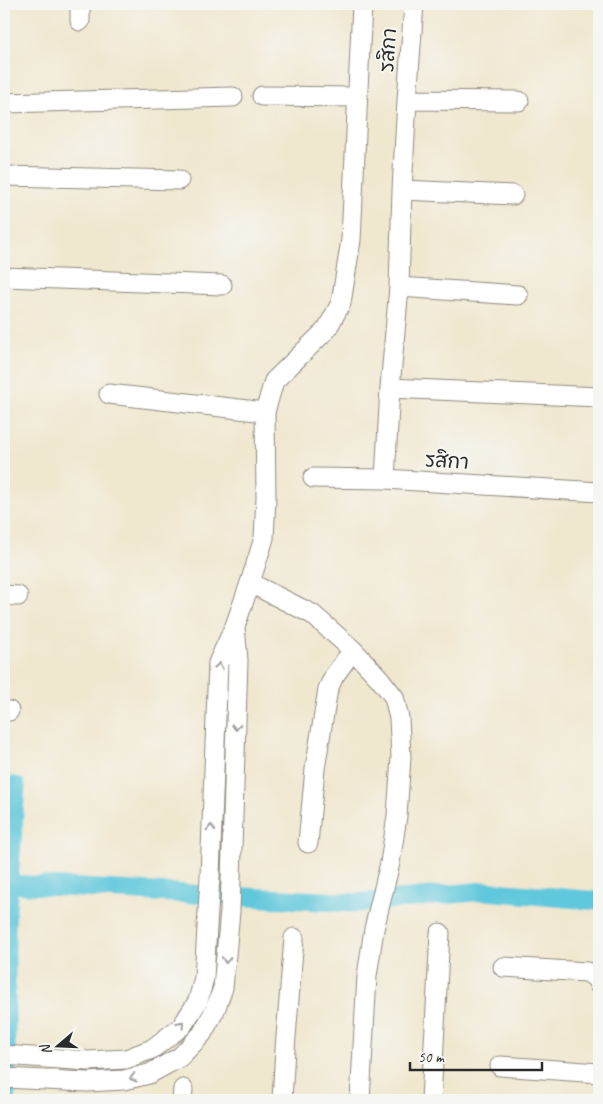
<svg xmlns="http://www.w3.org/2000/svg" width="603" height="1104" font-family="Caveat,'Playpen Sans Thai',sans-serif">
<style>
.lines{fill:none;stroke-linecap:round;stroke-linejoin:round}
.canal{stroke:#60c8dc;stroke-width:19}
.minor-casing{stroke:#8e897d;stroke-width:21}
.minor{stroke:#fff;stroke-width:19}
.oneway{stroke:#a0a0a0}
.labels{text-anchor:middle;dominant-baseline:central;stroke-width:4;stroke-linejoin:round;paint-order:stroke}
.street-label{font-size:20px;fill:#2b2b2b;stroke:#f6f6f2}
</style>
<rect width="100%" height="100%" fill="#f6f6f2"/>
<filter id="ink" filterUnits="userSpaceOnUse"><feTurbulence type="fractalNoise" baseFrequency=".02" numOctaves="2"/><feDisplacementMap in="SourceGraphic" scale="10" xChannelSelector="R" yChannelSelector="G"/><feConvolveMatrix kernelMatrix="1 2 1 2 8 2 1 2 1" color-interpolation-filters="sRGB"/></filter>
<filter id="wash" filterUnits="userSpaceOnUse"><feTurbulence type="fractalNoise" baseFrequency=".0096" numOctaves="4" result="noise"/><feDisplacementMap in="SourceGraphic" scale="20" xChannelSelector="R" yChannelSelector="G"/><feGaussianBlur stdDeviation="1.12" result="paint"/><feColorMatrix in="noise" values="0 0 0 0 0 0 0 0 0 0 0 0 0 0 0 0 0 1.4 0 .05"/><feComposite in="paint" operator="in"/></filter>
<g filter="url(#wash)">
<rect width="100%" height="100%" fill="#f0e7cf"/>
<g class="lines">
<path class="canal" d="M4,786H16L6,923V1100
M9,884L357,903L485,891L599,901"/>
</g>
</g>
<g filter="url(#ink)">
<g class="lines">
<g class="minor-casing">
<path id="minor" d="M414,4L407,100L402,190L399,287L390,388L385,479L599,492
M80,21V4
M262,96L357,97
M407,100L519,101
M4,103L233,97
M4,176L179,180
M402,190L513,195
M4,277L222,285
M399,287L518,295
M390,388L599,397
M109,394L265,412
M313,478L385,479
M250,583L312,614L353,650L380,679L394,697L399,718L401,757L397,816L390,863L374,929L367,976L360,1100
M4,595L18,596
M4,711H9
M308,843L315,769L328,689L334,676L353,650
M503,967L587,972L596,978L599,985
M4,1055L88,1061L126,1059L152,1049L182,1026L198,1001L204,978L210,877L218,663L235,626L250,583L264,538L266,498L265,412L274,381L327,329L341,303L351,240L362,4
M500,1066L599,1073
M4,1078L87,1082L124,1080L149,1074L180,1057L202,1034L215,1010L223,988L230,911L238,660L235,627
M182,1100L183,1089
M282,1100L285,1049L294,938
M431,1100L440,933"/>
</g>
<use href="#minor" class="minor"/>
</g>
<defs><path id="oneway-chevron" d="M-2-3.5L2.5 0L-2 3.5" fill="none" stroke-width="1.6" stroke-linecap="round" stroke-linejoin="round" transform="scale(1.25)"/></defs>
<g class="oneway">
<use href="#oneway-chevron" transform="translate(219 666) rotate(-80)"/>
<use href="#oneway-chevron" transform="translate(236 727) rotate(92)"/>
<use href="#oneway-chevron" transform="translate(211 828) rotate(-88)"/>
<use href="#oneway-chevron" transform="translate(226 960) rotate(95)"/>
<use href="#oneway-chevron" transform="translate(181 1024) rotate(-48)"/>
<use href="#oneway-chevron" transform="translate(133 1078) rotate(166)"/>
</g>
</g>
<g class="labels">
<g class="street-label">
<text transform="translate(388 50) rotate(-86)">รสิกา</text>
<text transform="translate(447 461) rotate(3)">รสิกา</text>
</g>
</g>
<rect width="603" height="1104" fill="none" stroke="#f6f6f2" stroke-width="20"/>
<g transform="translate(58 1046) rotate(251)" stroke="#f6f6f2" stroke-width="4" paint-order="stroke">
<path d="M0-4L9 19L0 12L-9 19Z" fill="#2b2b2b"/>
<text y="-8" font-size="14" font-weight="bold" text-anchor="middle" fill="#2b2b2b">N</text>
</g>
<path d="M410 1062v8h132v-8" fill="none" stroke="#2b2b2b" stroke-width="2.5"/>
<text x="418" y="1062" font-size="15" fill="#2b2b2b" stroke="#f6f6f2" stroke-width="4" paint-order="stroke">50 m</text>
</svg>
